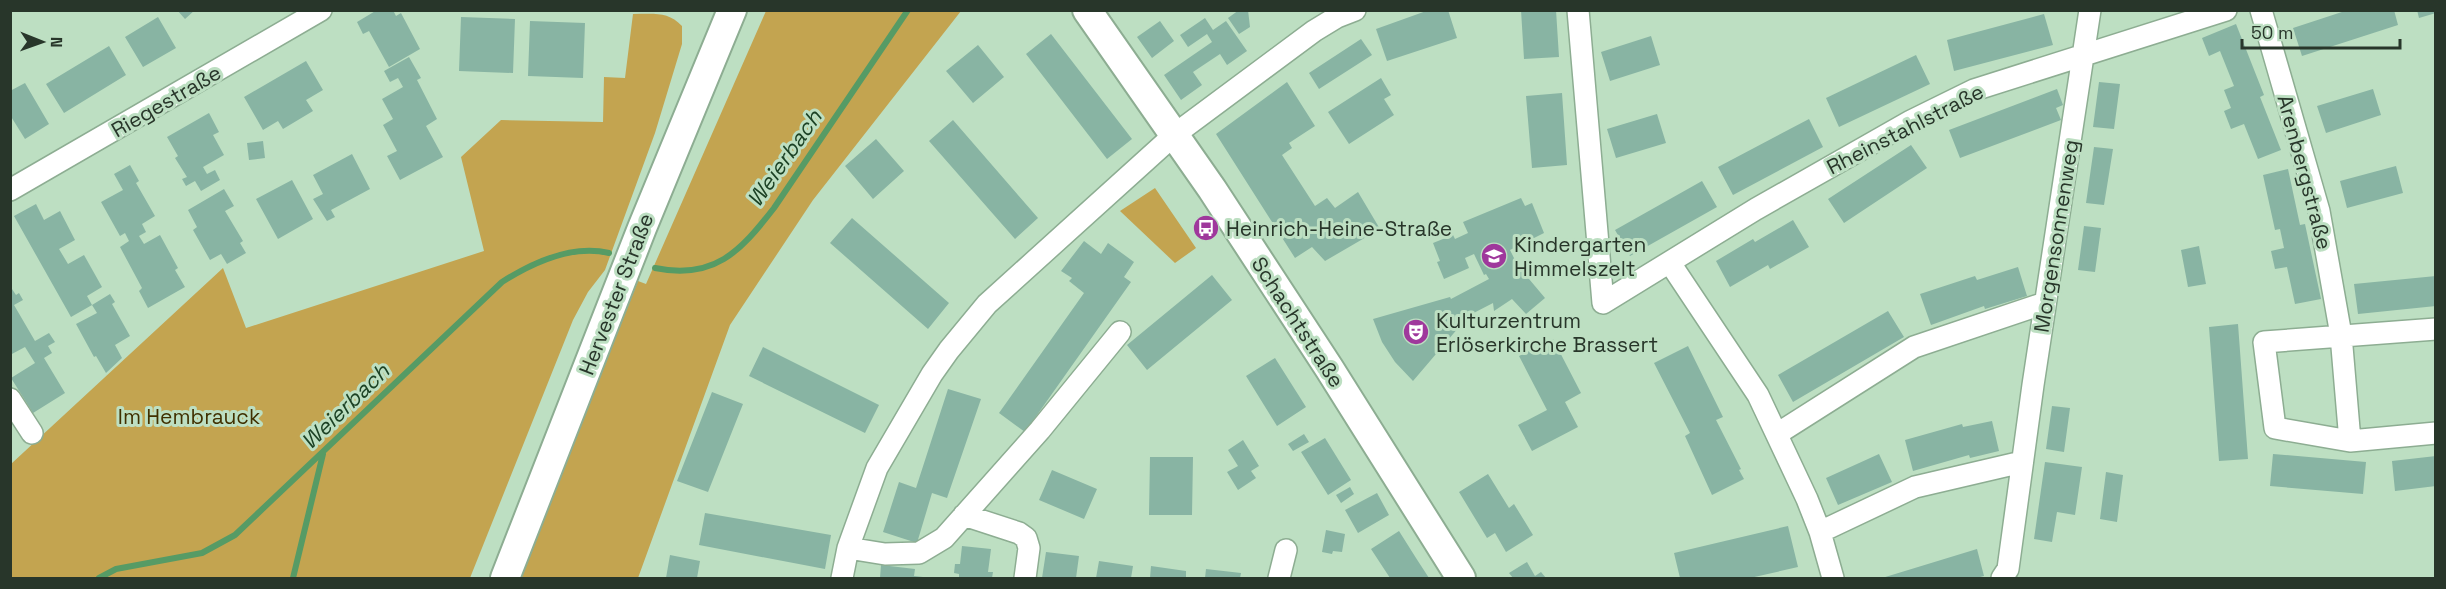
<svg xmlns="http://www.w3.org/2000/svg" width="2446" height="589" font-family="'Space Grotesk',sans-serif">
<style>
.green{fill:#c3a450}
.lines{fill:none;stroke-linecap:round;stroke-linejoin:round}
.stream{stroke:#569b65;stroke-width:6}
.building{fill:#88b4a3}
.street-casing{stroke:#8dad92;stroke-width:24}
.secondary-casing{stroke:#8dad92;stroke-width:32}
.street{stroke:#fff;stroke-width:21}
.secondary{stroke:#fff;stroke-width:28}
.labels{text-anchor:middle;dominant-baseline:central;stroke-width:6;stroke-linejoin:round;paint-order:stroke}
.street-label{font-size:21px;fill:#28362a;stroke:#bddfc2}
.poi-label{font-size:21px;fill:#28362a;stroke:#bddfc2;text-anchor:start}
.park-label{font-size:21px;fill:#403000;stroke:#bddfc2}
.water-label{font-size:22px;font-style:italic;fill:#1c4225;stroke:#bddfc2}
</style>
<rect width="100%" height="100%" fill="#bddfc2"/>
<path class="green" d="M766,11H961L813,200L730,325L638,578H519L638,281L646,284Z
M633,14C653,14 668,11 682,26V44L655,133L605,270L588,292L573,320L470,578H11V464L223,268L246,328L484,251L461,157L501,120L603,122L604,77L625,78Z
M1155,188L1196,248L1175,263L1120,211Z"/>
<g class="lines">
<path class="stream" d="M655,268C714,280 740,252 774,208L908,10
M99,578L116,569L202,553L235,535L502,282C532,263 573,244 609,253
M293,578L323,454"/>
</g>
<path class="building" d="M177,10H195L185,19Z
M377,10H393L396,16L401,13L420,49L389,67L369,31L363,34L357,22Z
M1239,10H1248L1250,27L1239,34L1228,18Z
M1429,10H1448L1457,38L1387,61L1376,29Z
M1521,10H1556L1559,57L1524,59Z
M2348,10H2394L2398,25L2302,56L2293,28Z
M2417,10H2436V13L2419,18Z
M2044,14L2053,45L1954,71L1947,40Z
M158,17L176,48L143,67L125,37Z
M461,17L515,19L513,73L459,71Z
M1205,18L1213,30L1226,21L1247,51L1227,65L1220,54L1193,72L1202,85L1181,100L1164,75L1212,42L1207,34L1188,47L1180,35Z
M530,21L585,23L583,78L528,76Z
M1160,21L1174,41L1152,58L1137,37Z
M2236,24L2264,95L2260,97L2281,150L2258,159L2244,124L2231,129L2224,111L2231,108L2224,90L2234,86L2220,51L2209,56L2202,38Z
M1051,34L1132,139L1107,159L1026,54Z
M1651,36L1660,65L1610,81L1601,52Z
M1361,39L1372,55L1319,89L1309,73Z
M978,45L1004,77L973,103L946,71Z
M109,46L126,75L64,113L46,84Z
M1916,55L1930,84L1839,127L1826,98Z
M409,57L421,78L417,80L437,119L426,126L443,157L400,180L387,156L397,151L383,125L393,119L382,99L403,87L398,78L390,82L384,71Z
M306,61L323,90L306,100L313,111L283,129L278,121L263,130L244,97Z
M1381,78L1391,95L1384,99L1394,115L1349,144L1328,112Z
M1287,82L1315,126L1289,143L1292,148L1282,155L1315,206L1327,198L1335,208L1358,192L1380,229L1325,261L1312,247L1295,258L1216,134Z
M2099,82L2120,84L2114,129L2093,127Z
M25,83L49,124L25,139L10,115V91Z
M2057,89L2063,105L2056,108L2061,120L1960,158L1949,130Z
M2373,89L2381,115L2326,133L2317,106Z
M1562,93L1567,165L1532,168L1526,96Z
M209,113L219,132L213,135L224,155L203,167L207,174L215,170L220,180L201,191L195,181L186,186L182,179L187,177L175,158L178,156L167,137Z
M1657,114L1666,143L1616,158L1607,129Z
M1809,119L1823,147L1733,195L1718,167Z
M953,120L1038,218L1015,239L929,141Z
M876,139L904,171L873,199L845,166Z
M263,141L265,158L249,160L247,143Z
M1911,145L1927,168L1844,223L1828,199Z
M2094,147L2113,149L2104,205L2086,203Z
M352,154L370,189L331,210L335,217L327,221L313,199L323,194L313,175Z
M130,165L139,181L136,183L155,216L142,224L146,232L139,236L144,244L160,235L178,268L175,270L185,287L148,308L139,291L142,288L120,247L129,241L125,233L120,236L101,202L123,190L114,174Z
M2396,166L2403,193L2347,208L2340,181Z
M2288,169L2300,225L2305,224L2321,299L2295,304L2287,267L2275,269L2271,251L2284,248L2280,229L2275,230L2263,175Z
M292,180L313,219L278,239L256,199Z
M1702,181L1717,207L1630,256L1615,230Z
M224,189L234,206L225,211L243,241L240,243L246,253L227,264L221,254L210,260L193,230L197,227L188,210Z
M1521,198L1525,206L1532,203L1544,233L1510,250L1518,266L1545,298L1526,314L1512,299L1494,311L1493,303L1464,318L1465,320L1413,381L1395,362L1382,342L1373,319L1450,297L1451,299L1489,279L1486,274L1484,275L1474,254L1465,258L1469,268L1444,279L1437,262L1440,261L1433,243L1453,235L1455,239L1468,233L1463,222Z
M36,204L44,220L60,211L75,240L59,249L68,264L84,255L102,287L87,296L92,305L71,317L14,216Z
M852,218L949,303L928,329L830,243Z
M1793,220L1809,247L1770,269L1768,265L1730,287L1716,261L1753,239L1755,242Z
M2084,226L2101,228L2095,272L2078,270Z
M1084,241L1101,254L1108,243L1134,262L1124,277L1131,282L1025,432L999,413L1084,293L1069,281L1072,278L1061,271Z
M2199,246L2206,284L2188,287L2181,250Z
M2018,267L2027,296L1985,309L1984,306L1931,325L1920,294L1975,276L1977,280Z
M1212,275L1232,300L1147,370L1127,345Z
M2436,276V306L2358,314L2354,284Z
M10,286L16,295L19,293L23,300L14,305L35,341L49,333L55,342L48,346L52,353L44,358L65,393L33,413L11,378L35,363L25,347L10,355Z
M110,294L115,302L112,304L130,336L115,345L122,358L106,373L96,356L94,357L76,324L97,313L92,305Z
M1888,311L1904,337L1793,402L1778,375Z
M2238,324L2248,459L2219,461L2209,327Z
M1553,339L1581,393L1565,402L1578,427L1532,451L1518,425L1547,410L1519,356Z
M1688,346L1723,417L1716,420L1741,469L1739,470L1744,479L1712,495L1685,436L1690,433L1654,363Z
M763,347L879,405L865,433L749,376Z
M1275,358L1306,407L1277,426L1246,376Z
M948,389L981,399L947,498L932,493L917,543L883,532L899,482L916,488Z
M712,392L743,404L708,492L677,481Z
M2052,406L2070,408L2064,452L2046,449Z
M1992,421L1999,451L1970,458L1969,455L1913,471L1905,440L1962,424L1963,427Z
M1304,434L1309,442L1293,451L1288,444Z
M1325,438L1351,480L1328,495L1301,452Z
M1243,440L1259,466L1251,471L1256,478L1238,490L1227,472L1238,466L1228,450Z
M1879,454L1892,482L1838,505L1826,478Z
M2273,454L2366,462L2363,494L2270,486Z
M2436,456V486L2395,491L2392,461Z
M1150,457H1193L1192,515H1149Z
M2045,462L2082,467L2075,515L2057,512L2052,542L2034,539Z
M1052,470L1097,489L1084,519L1039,500Z
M2106,472L2123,475L2117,522L2100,519Z
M1488,474L1509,508L1514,504L1533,535L1506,552L1495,533L1487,538L1459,492Z
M1350,487L1354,494L1341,503L1336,495Z
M1377,493L1389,515L1358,533L1345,510Z
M705,513L831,535L825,569L699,545Z
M1788,526L1798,567L1750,578H1680L1674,553Z
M1326,530L1345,534L1342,552L1333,551L1332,554L1322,552Z
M1399,531L1416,558L1429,578H1390L1371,549Z
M962,546L991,549L988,572H993L992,578H959V574L954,573L955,564H960Z
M1977,549L1984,576L1976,578H1882Z
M1046,552L1079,556L1076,578H1042Z
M670,555L700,561L697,578H666Z
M1099,561L1133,566L1131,578H1096Z
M1527,562L1535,576L1541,572L1546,578H1513L1509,573Z
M881,565L915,569L914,576L923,577V578H880Z
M1151,566L1186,571V578H1150Z
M1206,569L1241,573L1240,578H1205Z"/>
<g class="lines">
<g class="street-casing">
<path id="street" d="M1578,10L1603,303L1756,209L1911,121L1974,90L2226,10
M2261,10L2319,211L2341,335L2350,441
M10,190L321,10
M1670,263L1758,395L1807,499L1820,532L1833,578
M2436,329L2264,342L2275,428L2350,441L2436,433
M10,399L32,433
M1777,434L1914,347L2045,303
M964,515L1019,533L1026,538L1029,548L1025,578
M1820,532L1915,487L2022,462
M848,548L885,554L919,553L944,538L1040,430L1120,332
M842,578L848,548L877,468L932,374L949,350L987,304L1174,135L1314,31L1337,17L1355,10
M1279,578L1286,550
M2002,578L2008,569L2033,385L2090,10"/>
</g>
<g class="secondary-casing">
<path id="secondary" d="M1087,10L1212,189L1329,368L1461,578
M505,578L642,228L732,10"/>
</g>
<use href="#street" class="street"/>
<use href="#secondary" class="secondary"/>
</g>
<defs>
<g id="bus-disc" transform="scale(1.35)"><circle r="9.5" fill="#9f389c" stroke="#bddfc2"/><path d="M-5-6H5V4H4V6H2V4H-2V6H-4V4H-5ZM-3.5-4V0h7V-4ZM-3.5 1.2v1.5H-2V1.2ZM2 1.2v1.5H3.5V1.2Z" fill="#fff"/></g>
<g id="school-disc" transform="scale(1.35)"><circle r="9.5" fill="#9f389c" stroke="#bddfc2"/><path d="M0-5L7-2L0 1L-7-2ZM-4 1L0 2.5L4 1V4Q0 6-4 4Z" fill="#fff"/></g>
<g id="theatre-disc" transform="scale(1.35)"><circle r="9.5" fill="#9f389c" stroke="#bddfc2"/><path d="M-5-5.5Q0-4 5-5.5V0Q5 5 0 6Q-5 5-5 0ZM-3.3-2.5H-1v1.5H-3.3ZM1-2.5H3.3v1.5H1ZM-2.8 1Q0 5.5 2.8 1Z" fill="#fff"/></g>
</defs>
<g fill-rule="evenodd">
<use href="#bus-disc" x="1206" y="228"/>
<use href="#school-disc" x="1494" y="256"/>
<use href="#theatre-disc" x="1416" y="332"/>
</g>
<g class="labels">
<g class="street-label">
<text transform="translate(166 101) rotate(-30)">Riegestraße</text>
<text transform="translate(1905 129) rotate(-27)">Rheinstahlstraße</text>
<text transform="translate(2305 172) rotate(75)">Arenbergstraße</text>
<text transform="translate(2056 236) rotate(-81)">Morgensonnenweg</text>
<text transform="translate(616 294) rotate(-69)">Hervester Straße</text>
<text transform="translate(1298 322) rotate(57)">Schachtstraße</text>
</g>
<g class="poi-label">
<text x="1226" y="228">Heinrich-Heine-Straße</text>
<text x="1514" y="244">Kindergarten<tspan x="1514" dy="24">Himmelszelt</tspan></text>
<text x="1436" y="320">Kulturzentrum<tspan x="1436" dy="24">Erlöserkirche Brassert</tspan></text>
</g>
<g class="park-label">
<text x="189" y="416">Im Hembrauck</text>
</g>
<g class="water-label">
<text transform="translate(784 158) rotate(-55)">Weierbach</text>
<text transform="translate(345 406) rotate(-44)">Weierbach</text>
</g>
</g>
<rect width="2446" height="589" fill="none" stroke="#28362a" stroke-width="24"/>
<g transform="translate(42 42) rotate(91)" stroke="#bddfc2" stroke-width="4.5" paint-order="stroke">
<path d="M0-4.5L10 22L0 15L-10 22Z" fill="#28362a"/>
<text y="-9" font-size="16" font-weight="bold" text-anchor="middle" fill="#28362a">N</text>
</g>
<path d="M2242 39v9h158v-9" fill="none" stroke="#28362a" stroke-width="3"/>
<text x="2251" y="39" font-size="18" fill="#28362a" stroke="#bddfc2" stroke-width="4.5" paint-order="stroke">50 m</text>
</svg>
